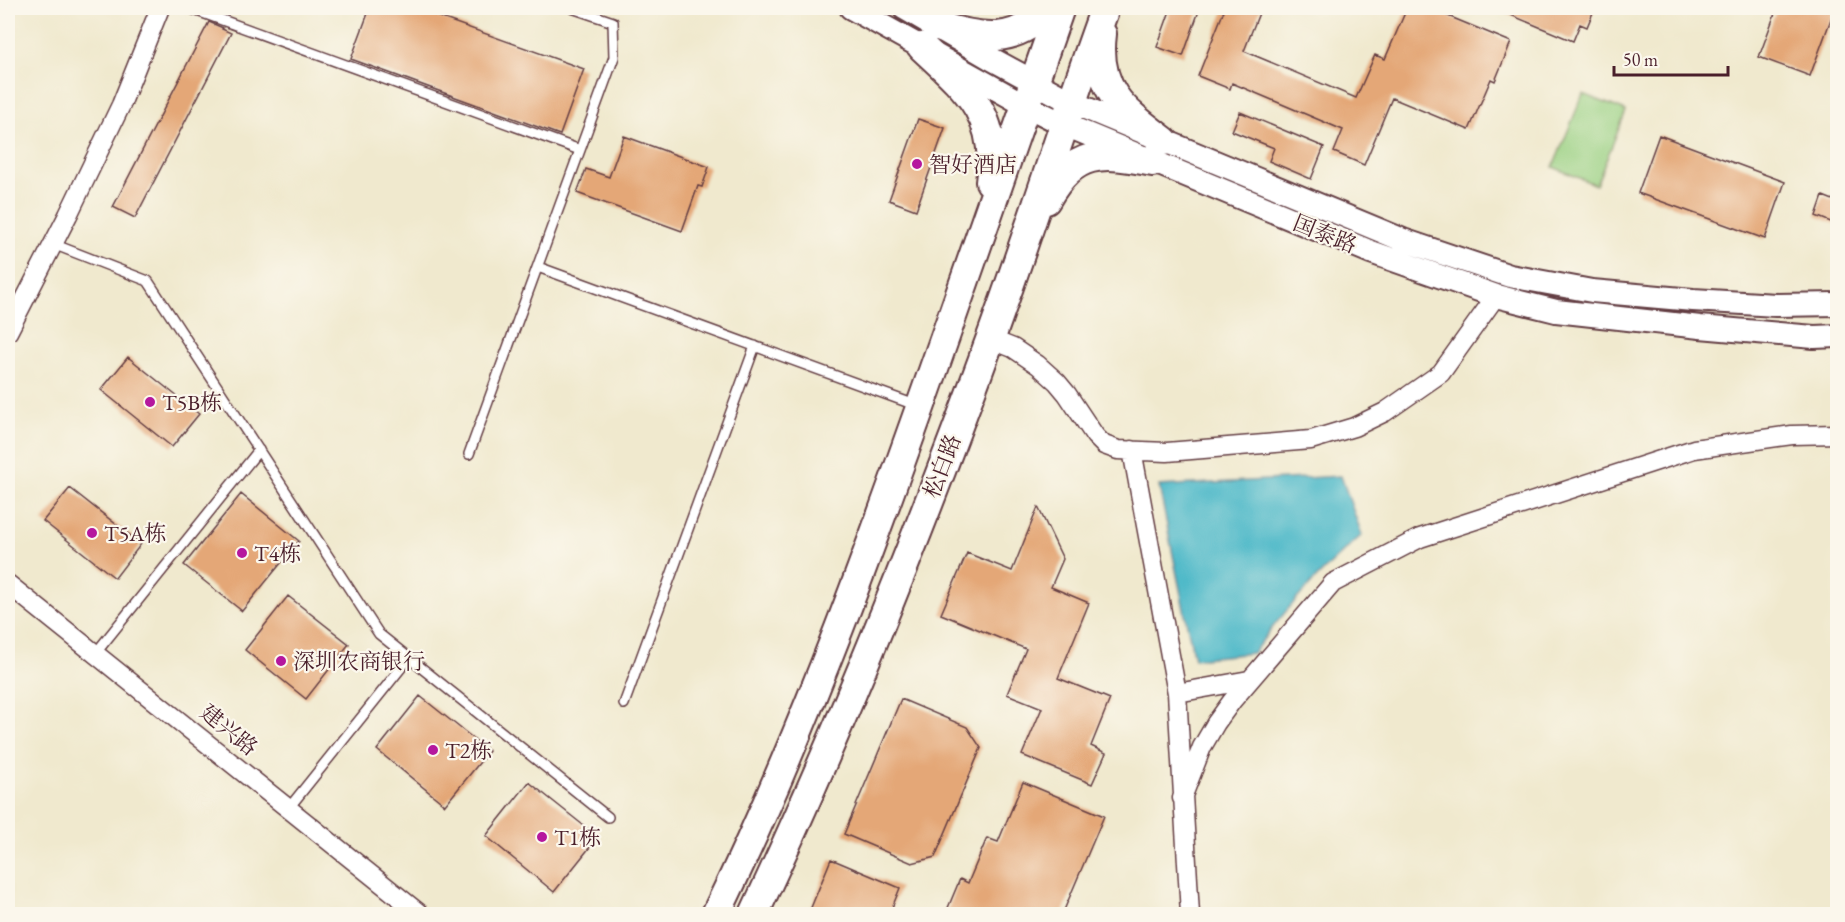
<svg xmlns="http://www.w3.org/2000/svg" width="1845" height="922" font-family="'EB Garamond','Noto Serif SC',serif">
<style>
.green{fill:#9ad082;stroke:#727856;stroke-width:1.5}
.water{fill:#4cb8c8;stroke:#4b6c7a;stroke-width:1.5}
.building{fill:#e4a777}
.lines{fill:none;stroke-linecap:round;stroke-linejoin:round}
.service-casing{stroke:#633d43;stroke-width:12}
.minor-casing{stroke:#633d43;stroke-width:21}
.tertiary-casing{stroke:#633d43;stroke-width:26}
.primary-casing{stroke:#633d43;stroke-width:32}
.service{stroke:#fff;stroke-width:9}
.minor{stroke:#fff;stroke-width:18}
.tertiary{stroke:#fff;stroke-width:22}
.primary{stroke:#fff;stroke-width:28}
.poi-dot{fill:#b5179e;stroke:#fbf7ec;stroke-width:2}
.labels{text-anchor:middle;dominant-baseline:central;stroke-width:4.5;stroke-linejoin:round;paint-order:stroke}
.poi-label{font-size:22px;fill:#4a1f2b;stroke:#fbf7ec;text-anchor:start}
.street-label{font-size:22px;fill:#4a1f2b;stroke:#fbf7ec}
</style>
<rect width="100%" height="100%" fill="#fbf7ec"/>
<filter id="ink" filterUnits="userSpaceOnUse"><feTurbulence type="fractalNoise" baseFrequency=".0167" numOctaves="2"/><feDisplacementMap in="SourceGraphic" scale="12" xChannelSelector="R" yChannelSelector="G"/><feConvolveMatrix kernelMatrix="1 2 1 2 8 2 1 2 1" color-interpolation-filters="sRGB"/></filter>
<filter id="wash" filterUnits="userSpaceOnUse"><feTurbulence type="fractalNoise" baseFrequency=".008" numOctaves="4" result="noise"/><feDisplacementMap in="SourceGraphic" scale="24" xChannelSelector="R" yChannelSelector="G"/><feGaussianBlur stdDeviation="1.35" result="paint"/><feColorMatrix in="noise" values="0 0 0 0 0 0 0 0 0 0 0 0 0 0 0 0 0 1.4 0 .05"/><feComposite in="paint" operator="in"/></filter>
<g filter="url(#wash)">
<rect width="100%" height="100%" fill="#f0e9ce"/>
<path class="green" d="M1583,94L1626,111L1596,185L1553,167Z"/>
<path class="water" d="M1341,476L1362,535C1321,571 1285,609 1253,653L1194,659L1159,486Z"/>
<g id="blocks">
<path class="building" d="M370,8H414L584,69L560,135L351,59Z
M1171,8H1200L1183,56L1157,47Z
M1225,8H1261L1244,51L1356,98L1375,55L1385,59L1407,8H1437L1436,11L1511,42L1495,81L1491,79L1469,130L1392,98L1364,165L1334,152L1343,130L1232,83L1230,89L1198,76Z
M1494,8H1587L1594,10L1587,27L1580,24L1573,41Z
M1777,8H1835L1810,76L1759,57Z
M209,22L223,28L222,29L231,33L135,218L113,207Z
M1240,112L1324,147L1311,179L1269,161L1274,148L1232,131Z
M918,119L945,128L916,210L889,200Z
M1659,135L1785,182L1765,239L1638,193Z
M624,136L709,167L702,187L698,186L682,231L577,193L586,169L609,177Z
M1823,196L1838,202V225L1816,216Z
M128,357L199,414L172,447L101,390Z
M70,488L141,544L115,578L43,521Z
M241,494L299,541L242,611L184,565Z
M1038,507L1063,559L1051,587L1089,603L1058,678L1110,699L1091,746L1106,753L1092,784L1022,755L1042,708L1007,694L1026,649L941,614L967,553L1012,571Z
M288,596L349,644L306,699L245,650Z
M420,696L489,751L445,805L377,750Z
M901,699L967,727L981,748L935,857L912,863L844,834Z
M529,782L598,837L554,892L486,836Z
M1023,782L1104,816L1062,915H945L960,879L968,883L987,838L998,842Z
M831,859L900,888L889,915H808Z"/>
</g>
</g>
<g filter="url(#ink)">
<use href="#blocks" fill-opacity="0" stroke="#633d43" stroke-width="1.5"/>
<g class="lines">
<g class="service-casing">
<path id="service" d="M189,8L580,150
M53,244L148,281L379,634L608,817
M538,267L918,406
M469,454L614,57L613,22L572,8
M95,654L259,450
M624,704L755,346
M288,809L409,658"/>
</g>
<g class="minor-casing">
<path id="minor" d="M8,332L68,215L121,105L160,8
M990,339L1013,348L1038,365L1057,382L1067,394L1095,436L1104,445L1118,450L1167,452L1311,440L1354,427L1385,412L1441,373L1496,296
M1132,450L1177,693L1190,914
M8,584L420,914
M1177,693L1249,680
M1182,798L1202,747L1216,723L1232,701L1333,583L1420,538L1694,449L1792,435L1838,434"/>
</g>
<g class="tertiary-casing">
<path id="tertiary" d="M851,8L1025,105L1063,124L1371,252L1496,296L1556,311L1700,327L1814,337L1838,336
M904,8L990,58L1071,102L1403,240L1510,276L1592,291L1693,300L1776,305L1838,304"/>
</g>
<g class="primary-casing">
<path id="primary" d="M934,25C979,37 1014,48 1048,8
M1102,34C1095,90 1123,110 1164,141
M922,47C966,88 1000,115 990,182
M1046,200C1075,149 1101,152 1153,162
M716,914C807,727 877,531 946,334C984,225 1022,116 1060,8
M754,914C842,727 919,534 990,340C1030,230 1065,118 1105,8"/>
</g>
<use href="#service" class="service"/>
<use href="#minor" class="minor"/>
<use href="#tertiary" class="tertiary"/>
<use href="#primary" class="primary"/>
</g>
</g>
<g class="poi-dot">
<circle cx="917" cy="164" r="6"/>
<circle cx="150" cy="402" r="6"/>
<circle cx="92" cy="533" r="6"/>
<circle cx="242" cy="553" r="6"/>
<circle cx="281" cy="661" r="6"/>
<circle cx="433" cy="750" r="6"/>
<circle cx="542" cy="837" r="6"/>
</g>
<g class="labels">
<g class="poi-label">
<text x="929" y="164">智好酒店</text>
<text x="162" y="402">T5B栋</text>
<text x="104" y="533">T5A栋</text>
<text x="254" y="553">T4栋</text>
<text x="293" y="661">深圳农商银行</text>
<text x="445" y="750">T2栋</text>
<text x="554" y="837">T1栋</text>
</g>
<g class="street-label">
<text transform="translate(1325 234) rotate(22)">国泰路</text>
<text transform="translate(942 466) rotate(-69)">松白路</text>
<text transform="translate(229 730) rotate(39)">建兴路</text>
</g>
</g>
<rect width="1845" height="922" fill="none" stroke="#fbf7ec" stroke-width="30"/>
<path d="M1614 66v9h114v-9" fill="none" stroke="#4a1f2b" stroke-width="3"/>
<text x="1623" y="66" font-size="18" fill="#4a1f2b" stroke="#fbf7ec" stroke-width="4.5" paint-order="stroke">50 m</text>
</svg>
